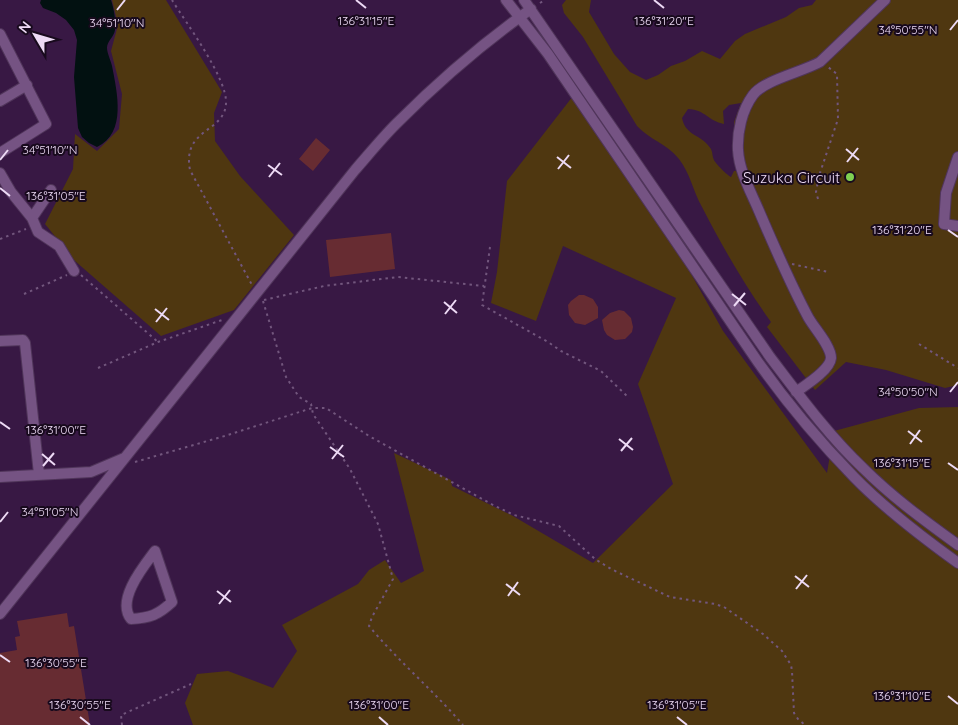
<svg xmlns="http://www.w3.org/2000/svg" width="958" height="725" font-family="Quicksand,sans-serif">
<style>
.green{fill:#4f3710;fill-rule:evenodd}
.water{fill:#021111}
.building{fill:#672c32}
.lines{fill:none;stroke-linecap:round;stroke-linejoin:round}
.minor-casing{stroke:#50355a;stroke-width:12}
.path{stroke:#72567d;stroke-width:2;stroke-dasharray:2.5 4;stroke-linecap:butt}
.minor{stroke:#755383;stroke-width:10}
.ticks{fill:none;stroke:#eddaf5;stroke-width:2}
.poi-dot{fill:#7fd052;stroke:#180a1d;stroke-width:2}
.labels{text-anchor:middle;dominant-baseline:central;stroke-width:4;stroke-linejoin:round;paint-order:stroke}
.poi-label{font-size:15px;fill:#eddaf5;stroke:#180a1d;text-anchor:end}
.ticks-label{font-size:12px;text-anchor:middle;fill:#eddaf5;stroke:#180a1d;stroke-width:4;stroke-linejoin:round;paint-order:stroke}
</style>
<rect width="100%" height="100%" fill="#381844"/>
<path class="green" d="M112,0H166L222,92L214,113L215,141L240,176L294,235L234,310L161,336L75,261L45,224L73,169L75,134L97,151L119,129L122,94L111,51L118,25Z
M566,0H591L589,12L614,54L630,72L646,80L658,75L671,66L685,61L702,51L720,59L735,41L745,34L786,17L799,8L812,5L816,0H958V385L945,388L886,370L846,362L815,390L767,327L771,322C745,286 722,246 702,207C693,191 690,173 679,159C666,143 650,140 637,126L583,37L564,13L562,5ZM741,103L734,122L735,160L740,171H734L731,177C728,176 715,163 714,160C712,157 713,153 711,149C702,134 686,137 682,118L688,109C706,110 708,121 724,124L723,111L729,105Z
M573,96L685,263L723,331L827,473L834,431L919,408L958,407V725H193L185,703L197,674L228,671L273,688L297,651L282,625L358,584L369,570L385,560L401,583L424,571L394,453L451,480L452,486L513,516L593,563L673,484L638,384L676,298L563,246L536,321L491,303L497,272L507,181Z"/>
<path class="water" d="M41,0H111C114,9 116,21 115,30C114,37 107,41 107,48C107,53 111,61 112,66C117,92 127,133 97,147L89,143L82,137L78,128L74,77L77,40L74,30L66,20L56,13L43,8L40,3Z"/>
<path class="building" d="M316,138L330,150L313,171L299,159Z
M391,233L395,269L330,277L326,240Z
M579,295H584L593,299L598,307V318L585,325L575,323L569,315L568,305L571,301Z
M619,310L624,311L631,318L633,327L632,332L625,339L615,340L607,335L604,330L602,320L610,313Z
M67,613L69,627L74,626L90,725H0V653L17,650L15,637L20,636L17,621Z"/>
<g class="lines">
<g class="minor-casing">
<path id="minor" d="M506,0L548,54L758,362C787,403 819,441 854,477C885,509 922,537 958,563
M524,0L770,357C799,395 828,435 863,468C892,497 925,521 958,545
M0,34L46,124L0,153
M0,101L27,85
M958,157L946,193L944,224L958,226
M0,173L11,192L32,218L38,232L59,246L74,271
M32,218L51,190
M0,341L23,340L25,343L39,474
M796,392C806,385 830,370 831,358C831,345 812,326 807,315C789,281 774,246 759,211C751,192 739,171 738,150C737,132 742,110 753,95C764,80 802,72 820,62L885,0
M0,477L91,472L124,458
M155,551L172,602C158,615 150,618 131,619C116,600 143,567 155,551Z
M0,614L355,170C369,154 382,138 396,124C438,82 483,43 531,9"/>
</g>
<path class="path" d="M172,0C186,23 228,79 226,104C224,133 182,128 190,170L252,285
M540,3L545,0
M818,199L816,192L819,176L838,119L837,74L828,67
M0,239L26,229
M490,247L482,305L548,342L561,351L601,371L627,396
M792,264L828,272
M81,275L158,342
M24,294L67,275
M264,300L324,286L398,277L484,286
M263,301L286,377L299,397L311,404L313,414L350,469L378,524L393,579L372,617L369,626C398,661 433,690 463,725
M919,344L958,368
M98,368L158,342L222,320
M135,462L228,435L312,408H326L369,436L493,505L514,515L559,526L595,559L611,569L670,597L715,604L724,607L763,634L782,651L791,665L792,671L794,713L798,719L805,725
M122,725L121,715L191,684"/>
<use href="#minor" class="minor"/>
</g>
<path class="ticks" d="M356,0L366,8M654,0L664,8M117,10L125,0M950,30L958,20M846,149L859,160M557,157L571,168M0,160L8,150M847,162L858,148M268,165L282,175M558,169L569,155M269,177L280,163M0,188L10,196M948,230L958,237M732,294L746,305M444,302L457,313M734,306L745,293M155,309L169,320M445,314L456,300M156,322L167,308M950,392L958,382M0,422L10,429M908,431L922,442M619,439L633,450M910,444L920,430M330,447L344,457M621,451L632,438M42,454L55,465M332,459L343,445M948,463L958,470M43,466L54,453M0,522L8,512M795,576L809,587M506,584L520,595M796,589L807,575M217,591L231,602M508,596L518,582M219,604L230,590M0,655L10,662M948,696L958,704M80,717L90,725M379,717L388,725M677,717L687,725"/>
<circle class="poi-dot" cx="850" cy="177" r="5"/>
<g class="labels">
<g class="poi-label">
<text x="840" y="177">Suzuka Circuit</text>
</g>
</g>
<g class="ticks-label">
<text x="366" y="25">136°31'15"E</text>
<text x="664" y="25">136°31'20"E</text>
<text x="117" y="27">34°51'10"N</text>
<text x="908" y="34">34°50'55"N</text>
<text x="50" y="154">34°51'10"N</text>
<text x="56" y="200">136°31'05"E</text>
<text x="902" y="234">136°31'20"E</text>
<text x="908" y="396">34°50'50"N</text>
<text x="56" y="434">136°31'00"E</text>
<text x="902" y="467">136°31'15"E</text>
<text x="50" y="516">34°51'05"N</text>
<text x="56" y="667">136°30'55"E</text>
<text x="902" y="700">136°31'10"E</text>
<text x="80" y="709">136°30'55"E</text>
<text x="379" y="709">136°31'00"E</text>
<text x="677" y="709">136°31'05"E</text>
</g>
<g transform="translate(35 35) rotate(308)" stroke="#180a1d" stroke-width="4" paint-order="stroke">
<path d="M0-4L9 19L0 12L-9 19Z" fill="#eddaf5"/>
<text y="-8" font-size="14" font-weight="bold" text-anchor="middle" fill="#eddaf5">N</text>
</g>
</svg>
